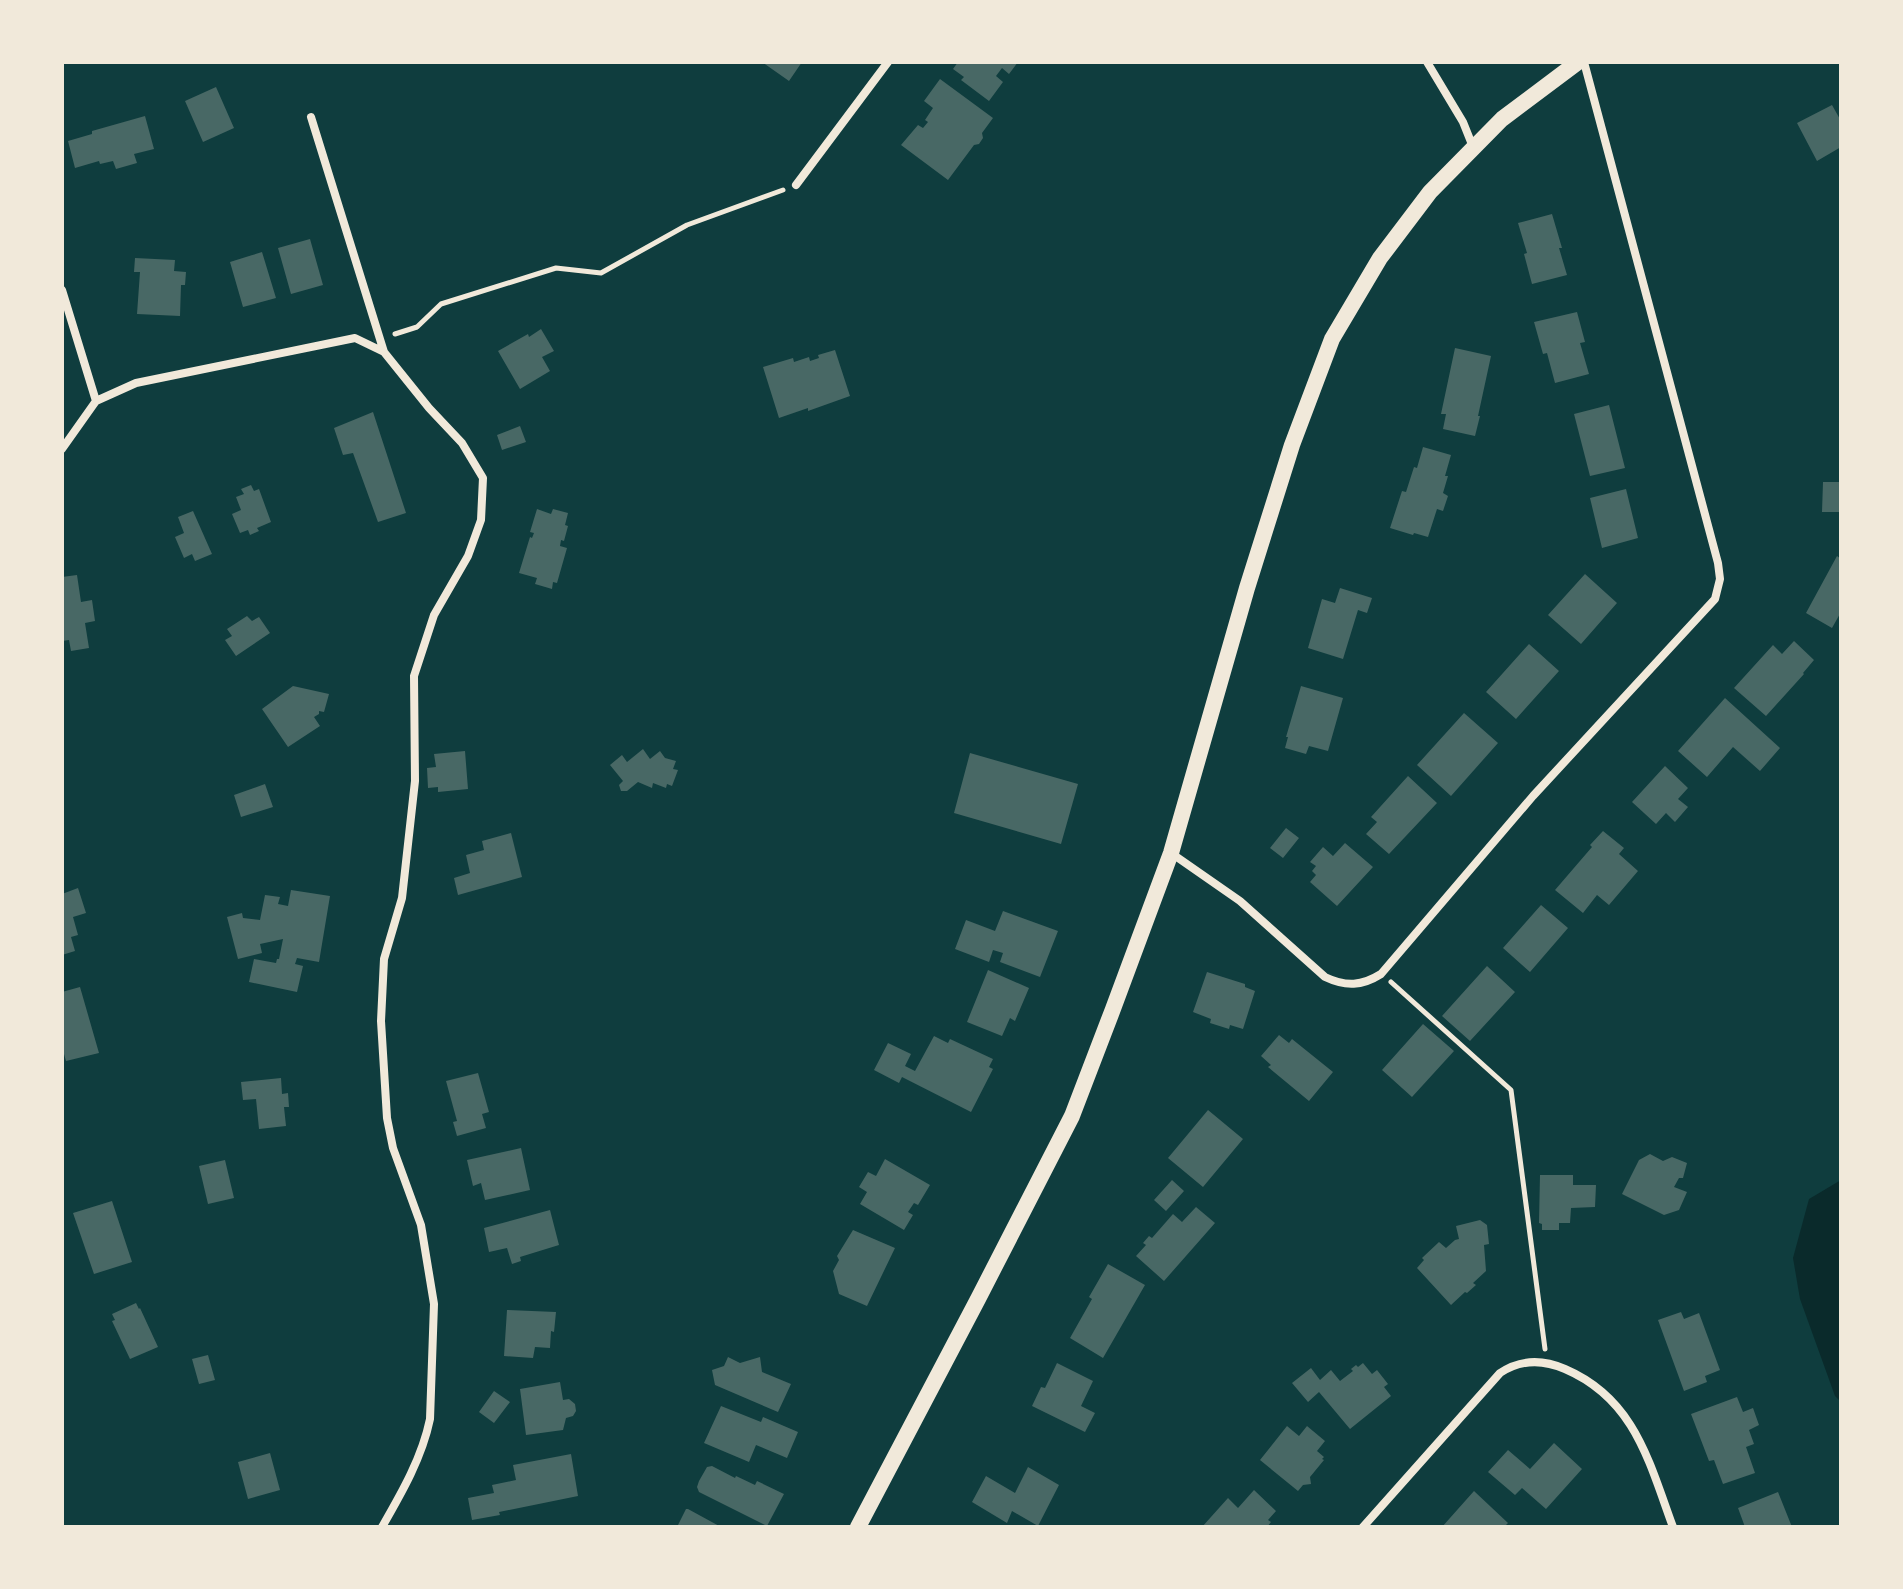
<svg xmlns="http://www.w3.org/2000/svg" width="1903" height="1589" font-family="'Asap Condensed',sans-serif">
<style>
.water{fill:#0a2a2b}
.building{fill:#486865}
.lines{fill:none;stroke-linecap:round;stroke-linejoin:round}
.path{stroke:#f1e9da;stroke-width:5}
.minor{stroke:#f1e9da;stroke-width:8}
.secondary{stroke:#f1e9da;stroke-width:16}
</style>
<rect width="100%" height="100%" fill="#0f3d3e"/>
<path class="water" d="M1841,1180V1402L1835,1396L1800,1299L1793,1258L1809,1199Z"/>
<path class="building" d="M762,62H802L789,81Z
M958,62H1018L1009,74L1002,68L996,76L1003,82L989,101L961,80L964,77L953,69Z
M940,79L993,118L982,133L983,138L979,144L974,145L948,180L901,145L918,125L923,128L928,122L925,120L933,108L924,101Z
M216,87L234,128L203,142L185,101Z
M1832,105L1841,121V147L1817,161L1797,123Z
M145,116L154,149L134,154L137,163L116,169L113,161L100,164L99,161L75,168L68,141L92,134V131Z
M1552,214L1562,248H1559L1567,275L1532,284L1524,254L1527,253L1518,223Z
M310,239L323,285L291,294L278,248Z
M262,252L276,298L243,307L230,262Z
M135,258L175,260L174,271L186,272L185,285H181L180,316L137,314L140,272H134Z
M1577,312L1585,342L1580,343L1589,374L1555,383L1547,353L1543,354L1534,322Z
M541,329L554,351L542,357L550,371L520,389L498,351L528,334L529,337Z
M1455,348L1491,356L1478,416H1480L1475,436L1443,429L1446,414H1441Z
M835,350L850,396L808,411V408L779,418L763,367L793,358L794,362L809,357L810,361L819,358L818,355Z
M1609,405L1625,468L1590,476L1574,414Z
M373,412L406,513L378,522L353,453L343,455L334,428Z
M520,426L526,442L502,450L497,435Z
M1423,447L1451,455L1445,476H1448L1443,493L1448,496L1443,511L1437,509L1428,537L1414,533L1413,535L1390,528L1402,491L1406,492L1414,467L1417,468Z
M1823,482H1841V512H1822Z
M251,485L254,491L259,489L271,522L257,528L259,531L250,535L248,530L240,533L232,514L241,510L236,497L244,494L241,489Z
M1626,489L1638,538L1602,548L1590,498Z
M537,509L551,514L553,509L568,513L565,525L568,526L564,541L561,540L560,546L567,548L557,583L553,582L552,589L535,584L537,578L519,573L530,537L532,538L534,533L530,532Z
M193,511L212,554L195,561L192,554L184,558L175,537L184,533L178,517Z
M1837,556L1841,559V612L1832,628L1806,613Z
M1585,574L1617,603L1581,644L1548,615Z
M77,575L81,602L92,600L95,621L85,623L89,648L71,651L69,640L62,641V577Z
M1340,588L1372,598L1367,613L1358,610L1343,659L1308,648L1322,599L1335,603Z
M247,616L252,621L259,617L270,633L236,656L225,640L232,636L227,629Z
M1794,641L1814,660L1803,673L1804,674L1766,716L1734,688L1773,645L1782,654Z
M1529,644L1559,671L1516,719L1486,692Z
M293,686L329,694L324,712L319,711V714L314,717L320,726L288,747L262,709Z
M1301,686L1343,698L1328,751L1309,746L1306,754L1285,748L1288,737H1286Z
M1725,698L1780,748L1760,771L1733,747L1707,777L1678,751Z
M1464,713L1498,743L1451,796L1417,765Z
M643,749L650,759L660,751L665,758L676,761L673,769L678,770L672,786L667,784L666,788L653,783L652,788L638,782L627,791H621L619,785L623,781L610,765L622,755L627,762Z
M465,751L468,789L438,792V787L428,788L427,768L436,767L434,754Z
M970,753L1078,784L1061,844L954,813Z
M1665,766L1688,788L1678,799L1688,807L1675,822L1666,813L1656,824L1632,802Z
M1408,776L1437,803L1389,854L1366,834L1377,822L1371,817Z
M265,784L273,807L241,817L234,795Z
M1286,828L1299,838L1283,858L1270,848Z
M1603,831L1624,848L1619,854L1638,871L1609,905L1597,895L1583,913L1555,890L1592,847L1590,845Z
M511,833L522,877L458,895L454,878L470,873L466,855L484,850L482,841Z
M1345,843L1373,867L1337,906L1310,882L1316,875L1312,871L1316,866L1310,862L1323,847L1333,856Z
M78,888L86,913L73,917L78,935L71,937L75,951L62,955V894Z
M291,890L330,896L319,962L297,958L295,964L303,966L297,992L249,982L254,959L276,963L277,959H279L283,939L260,944L262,953L238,959L227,917L242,913L243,918L260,920L265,895L280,897L278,904L288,906Z
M1541,905L1568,928L1530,972L1503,948Z
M1003,911L1058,931L1040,977L1000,962L1003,953L993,950L989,962L955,949L966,920L995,931Z
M1487,966L1515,992L1470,1041L1442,1016Z
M988,970L1029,988L1015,1021L1010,1018L1002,1036L967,1022Z
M1207,972L1245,984V987L1255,991L1243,1029L1230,1025L1229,1029L1210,1023L1211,1019L1193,1012Z
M80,987L99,1053L66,1061L62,1047V992Z
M1423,1024L1454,1051L1412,1097L1382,1070Z
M1279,1035L1289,1043L1292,1039L1333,1072L1309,1101L1268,1067L1271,1065L1261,1056Z
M934,1036L948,1043L950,1039L993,1059L989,1067L993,1069L971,1112L902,1077L899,1083L874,1070L888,1043L911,1054L905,1066L915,1071Z
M478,1073L489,1112L482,1114L486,1128L457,1136L453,1122L457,1121L446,1081Z
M281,1078L282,1094L288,1093L289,1107H284L286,1126L259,1129L256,1099L243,1100L241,1082Z
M1208,1110L1243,1139L1203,1187L1168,1158Z
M521,1148L530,1190L485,1200L481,1183L473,1186L467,1160Z
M1650,1154L1663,1161L1672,1157L1687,1163L1683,1178H1679L1674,1187L1687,1192L1679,1210L1664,1215L1622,1194L1639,1160Z
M885,1159L930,1185L918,1205L914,1203L908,1212L913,1215L904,1230L860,1204L867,1192L859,1187L868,1172L876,1176Z
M225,1160L234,1198L208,1204L199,1166Z
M1540,1175H1573V1185H1596L1595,1207L1571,1208L1570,1223H1559V1230H1542V1224L1539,1223Z
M1172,1180L1184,1191L1166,1211L1154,1200Z
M112,1201L132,1262L94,1274L73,1213Z
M1196,1207L1215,1223L1164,1281L1136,1256L1146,1245L1143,1243L1149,1236L1152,1238L1173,1214L1182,1222Z
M550,1210L559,1245L520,1257L521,1261L512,1264L507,1248L489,1252L484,1228Z
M1480,1220L1487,1225L1489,1244L1484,1245L1486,1271L1473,1283L1476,1285L1467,1293L1465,1292L1451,1305L1417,1268L1424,1260L1422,1258L1439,1242L1446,1248L1455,1240L1459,1239L1456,1226Z
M853,1230L895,1248L867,1306L839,1294L833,1271L839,1260L837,1256Z
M1108,1264L1145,1285L1103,1358L1070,1338L1092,1299L1089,1297Z
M136,1303L139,1309L140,1308L158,1347L130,1359L112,1321L115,1320L112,1314Z
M507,1310L556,1312L554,1332L551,1331L550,1348L535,1347L533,1358L504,1356Z
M1681,1312L1684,1319L1699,1313L1720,1370L1705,1376L1707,1382L1684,1391L1658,1320Z
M208,1355L215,1380L199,1384L192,1359Z
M728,1357L740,1363L760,1357L762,1372L791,1384L778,1412L715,1385L712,1370L724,1366Z
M1057,1363L1093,1381L1081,1406L1095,1413L1085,1432L1032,1406L1041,1387L1045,1388Z
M1363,1363L1372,1374L1377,1370L1388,1384L1384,1387L1391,1396L1350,1429L1319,1392L1308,1402L1292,1383L1311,1368L1320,1380L1331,1370L1340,1381L1353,1371L1351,1369L1356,1365L1358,1367Z
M560,1382L563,1400L569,1399L575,1404L576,1411L573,1416L566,1418L563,1430L526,1435L520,1389Z
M494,1391L510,1402L494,1423L479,1412Z
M1737,1397L1743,1412L1753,1408L1759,1425L1749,1430L1754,1444L1746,1447L1755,1473L1723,1484L1714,1460L1709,1461L1691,1414Z
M721,1406L761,1422L763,1417L798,1432L787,1458L756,1445L749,1462L704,1443Z
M1287,1426L1299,1436L1307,1426L1325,1441L1317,1451L1324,1457L1322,1459L1324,1460L1310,1477L1311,1484L1303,1485L1298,1491L1260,1460Z
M1554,1443L1582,1469L1546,1509L1522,1488L1515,1495L1488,1472L1508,1450L1530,1469Z
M270,1453L280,1490L248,1499L238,1462Z
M571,1454L578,1496L499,1512L500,1515L472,1520L468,1498L494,1493L492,1485L516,1480L513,1465Z
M712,1466L735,1478L736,1476L755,1485L757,1481L784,1494L767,1526L699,1492L697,1487L699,1481L707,1467Z
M1028,1467L1059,1485L1038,1526L1012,1511L1007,1523L972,1502L986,1476L1015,1493Z
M1254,1490L1276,1511L1268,1520L1271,1522L1267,1527H1202L1228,1498L1238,1508Z
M1474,1491L1508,1523L1504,1527H1442Z
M1778,1492L1792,1527H1745L1738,1508Z
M686,1509H688L721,1527H677Z"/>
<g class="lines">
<path class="path" d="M395,334L417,327L441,304L556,268L601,273L687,225L783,190
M1391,982L1511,1090L1545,1349"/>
<path class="minor" d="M1427,62L1463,122L1473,147
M311,117L384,352L429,408L462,443L483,478L481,520L468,556L434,615L414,676L415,781L402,898L384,959L381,1021L387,1118L393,1148L421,1225L434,1304L430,1419C422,1458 401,1494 382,1527
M796,185L888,62
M62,290L96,401
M62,449L96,401L136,383L355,338L384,352
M1171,853L1240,901L1325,977C1346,987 1362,986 1381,974L1533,796L1715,599L1720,579L1718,563L1584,62
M1363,1527L1500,1373C1521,1359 1542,1359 1565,1369C1635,1399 1649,1462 1673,1527"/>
<path class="secondary" d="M858,1527L978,1299L1072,1116L1113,1009L1171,853L1247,588L1292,445L1332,339L1380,258L1430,192L1502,119L1578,62"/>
</g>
<rect width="1903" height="1589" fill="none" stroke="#f1e9da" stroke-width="128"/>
</svg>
